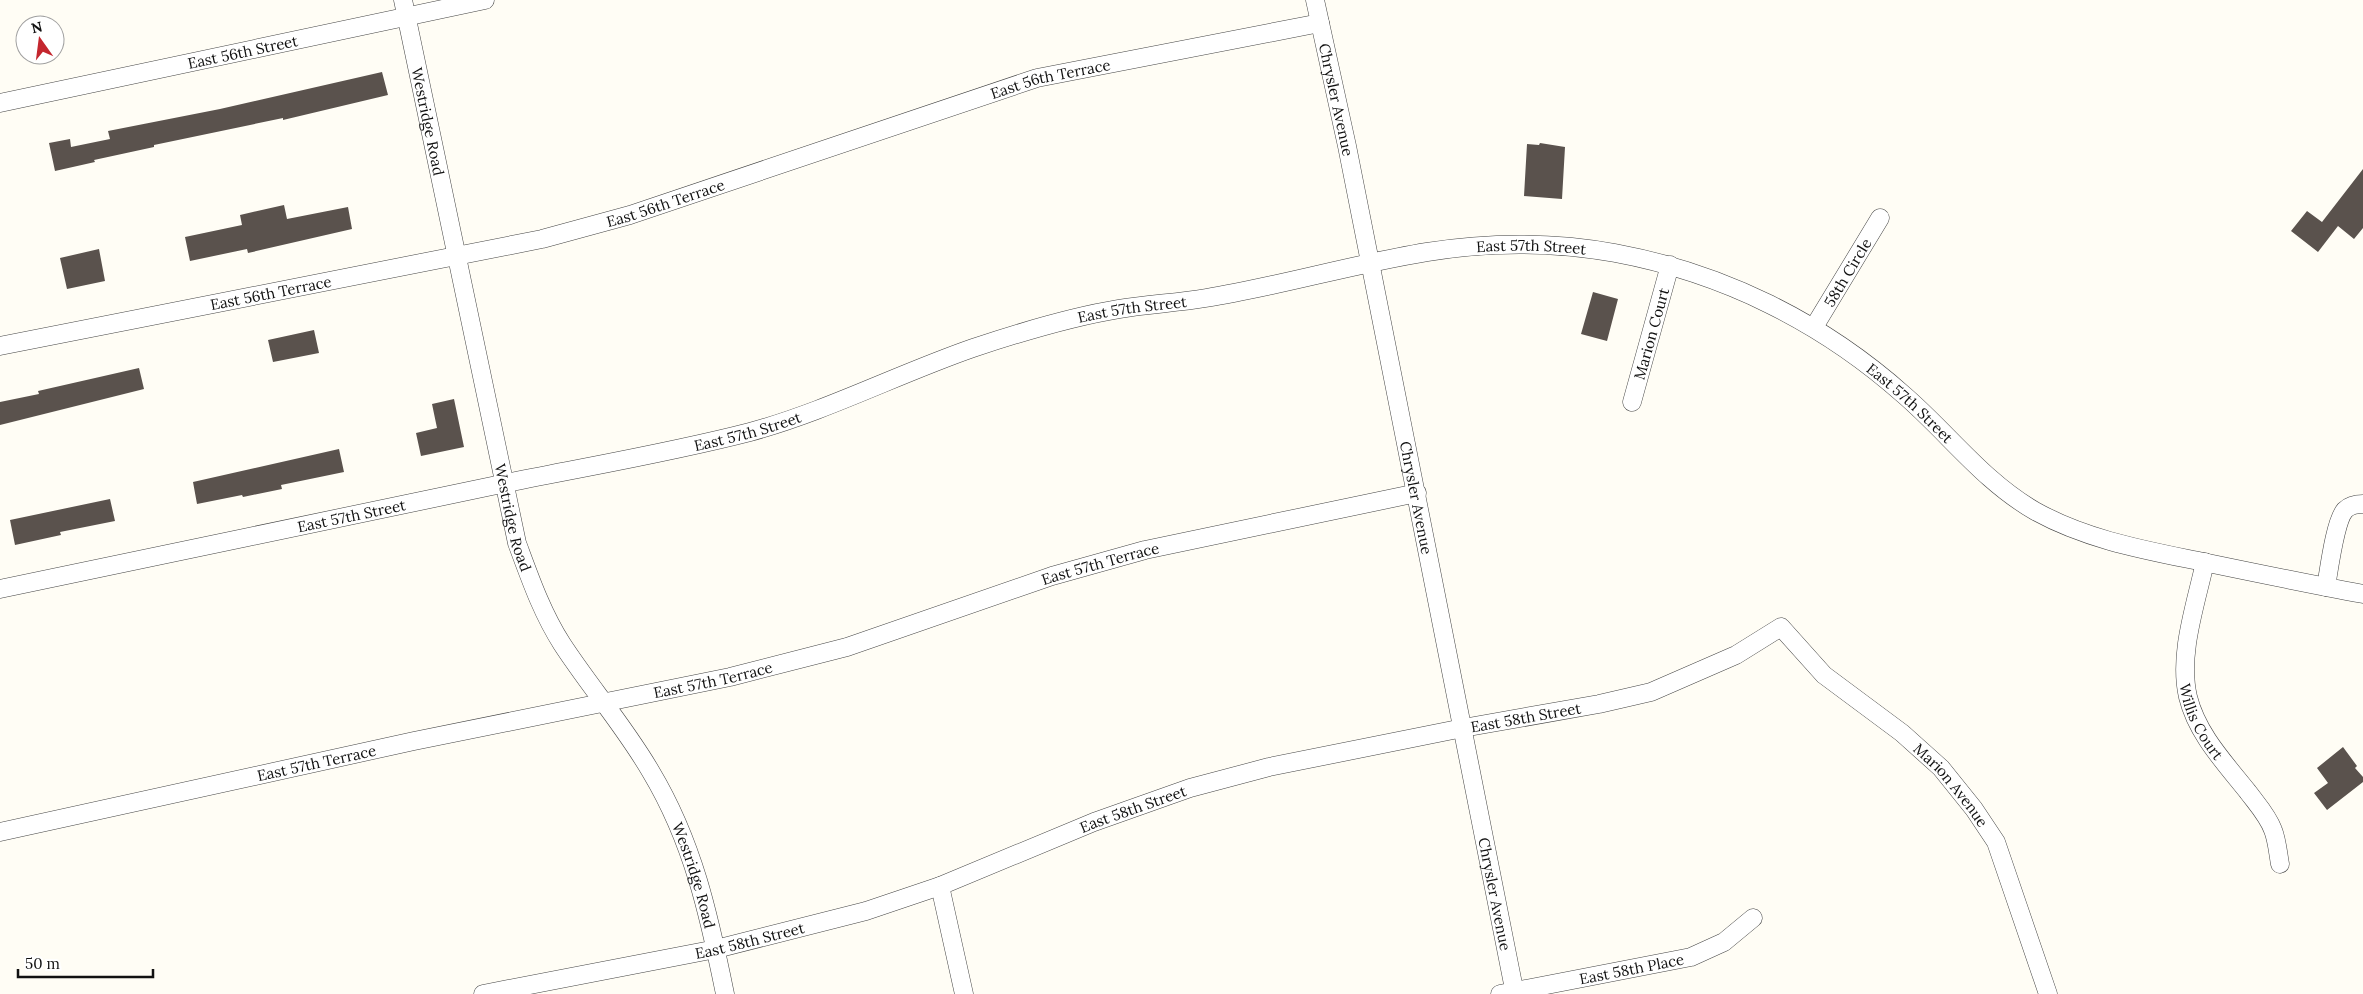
<svg xmlns="http://www.w3.org/2000/svg" width="2363" height="994" font-family="Lora,serif">
<style>
.building{fill:#5a524d}
.lines{fill:none;stroke-linecap:round;stroke-linejoin:round}
.minor-casing{stroke:#444;stroke-width:19}
.minor{stroke:#fff;stroke-width:18}
.labels{text-anchor:middle;dominant-baseline:central;stroke-width:5;stroke-linejoin:round;paint-order:stroke}
.street-label{font-size:15px;fill:#111;stroke:#fff}
</style>
<rect width="100%" height="100%" fill="#fffdf5"/>
<path class="building" d="M382,72L388,95L283,120V118L154,145V147L94,160L95,162L55,171L49,143L70,139L71,147L110,139L108,131L220,109Z
M1540,143L1565,147L1562,199L1524,196L1527,144L1539,145Z
M2363,169V228L2354,239L2338,226L2318,252L2291,231L2307,211L2322,222Z
M284,205L287,219L348,207L352,229L248,253L247,249L190,261L185,237L242,225L240,215Z
M99,249L105,281L67,289L60,258Z
M1593,292L1618,299L1607,341L1581,334Z
M314,330L319,353L273,362L268,340Z
M139,368L144,389L0,425V402L39,394L38,391Z
M454,399L464,447L421,456L416,433L437,428L432,404Z
M339,449L344,472L281,485L282,489L243,497L242,495L197,504L193,482Z
M110,499L115,521L60,532L61,535L15,545L10,520Z
M2343,747L2357,766L2355,768L2363,777V782L2327,810L2314,793L2328,783L2317,768Z"/>
<g class="lines">
<g class="minor-casing">
<g id="minor">
<path id="s1" d="M403,0L517,543C530,578 542,613 562,644C590,687 625,727 651,772C693,842 709,915 725,994"/>
<path id="s2" d="M1315,0L1347,146L1515,994"/>
<path id="s3" d="M0,103L485,0"/>
<path id="s4" d="M1814,327L1880,218"/>
<path id="s5" d="M0,346L542,239L630,215L1037,78L1320,23"/>
<path id="s6" d="M1632,402L1670,265"/>
<path id="s7" d="M2205,562C2196,604 2178,654 2188,697C2197,734 2225,763 2248,792C2257,804 2268,816 2273,830C2277,840 2278,853 2280,864"/>
<path d="M2326,587C2329,570 2335,521 2345,510C2350,505 2356,504 2363,504"/>
<path id="s8" d="M0,589C164,555 328,520 492,486C578,468 665,454 750,432C827,411 898,374 973,348C1021,332 1070,317 1119,309C1148,304 1177,303 1206,298C1280,286 1353,264 1427,252C1489,242 1554,242 1615,253C1723,273 1822,322 1904,395C1949,434 1983,481 2035,511C2087,540 2145,550 2203,562C2256,573 2309,584 2363,594"/>
<path id="s9" d="M0,832L414,741L730,677L847,647L1052,576L1145,550L1417,493"/>
<path d="M940,886L964,994"/>
<path id="s10" d="M483,994L716,949L866,911L940,886L1094,822L1190,788L1269,767L1463,728L1599,704L1651,692L1736,655L1781,627L1824,675L1902,733L1941,768L1974,809L1996,842L2048,994"/>
<path id="s11" d="M1500,994L1691,957L1724,942L1753,918"/>
</g>
</g>
<use href="#minor" class="minor"/>
</g>
<g class="labels">
<g class="street-label">
<text stroke="none"><textPath href="#s3" startOffset="248">East 56th Street</textPath></text>
<text stroke="none"><textPath href="#s5" startOffset="1086">East 56th Terrace</textPath></text>
<text stroke="none"><textPath href="#s2" startOffset="102">Chrysler Avenue</textPath></text>
<text stroke="none"><textPath href="#s1" startOffset="124">Westridge Road</textPath></text>
<text stroke="none"><textPath href="#s5" startOffset="681">East 56th Terrace</textPath></text>
<text stroke="none"><textPath href="#s8" startOffset="1574">East 57th Street</textPath></text>
<text stroke="none"><textPath href="#s4" startOffset="64">58th Circle</textPath></text>
<text stroke="none"><textPath href="#s5" startOffset="276">East 56th Terrace</textPath></text>
<text stroke="none"><textPath href="#s8" startOffset="1169">East 57th Street</textPath></text>
<text stroke="none"><textPath href="#s6" startOffset="71">Marion Court</textPath></text>
<text stroke="none"><textPath href="#s8" startOffset="1994">East 57th Street</textPath></text>
<text stroke="none"><textPath href="#s8" startOffset="764">East 57th Street</textPath></text>
<text stroke="none"><textPath href="#s2" startOffset="508">Chrysler Avenue</textPath></text>
<text stroke="none"><textPath href="#s8" startOffset="359">East 57th Street</textPath></text>
<text stroke="none"><textPath href="#s1" startOffset="529">Westridge Road</textPath></text>
<text stroke="none"><textPath href="#s9" startOffset="1134">East 57th Terrace</textPath></text>
<text stroke="none"><textPath href="#s9" startOffset="729">East 57th Terrace</textPath></text>
<text stroke="none"><textPath href="#s10" startOffset="1082">East 58th Street</textPath></text>
<text stroke="none"><textPath href="#s7" startOffset="165">Willis Court</textPath></text>
<text stroke="none"><textPath href="#s9" startOffset="324">East 57th Terrace</textPath></text>
<text stroke="none"><textPath href="#s10" startOffset="1589">Marion Avenue</textPath></text>
<text stroke="none"><textPath href="#s10" startOffset="678">East 58th Street</textPath></text>
<text stroke="none"><textPath href="#s1" startOffset="934">Westridge Road</textPath></text>
<text stroke="none"><textPath href="#s2" startOffset="912">Chrysler Avenue</textPath></text>
<text stroke="none"><textPath href="#s10" startOffset="272">East 58th Street</textPath></text>
<text stroke="none"><textPath href="#s11" startOffset="134">East 58th Place</textPath></text>
</g>
</g>
<g transform="translate(40 40) rotate(346)"><circle r="24" fill="#ffffff" stroke="#a0a0a0"/>
<path d="M0-4L9 19L0 12L-9 19Z" fill="#c4262e"/>
<text y="-8" font-size="14" font-weight="bold" text-anchor="middle" fill="#111111">N</text>
</g>
<path d="M18 969v8h135v-8" fill="none" stroke="#111111" stroke-width="2.5"/>
<text x="25" y="969" font-size="15" fill="#111111" stroke="#ffffff" stroke-width="4" paint-order="stroke">50 m</text>
</svg>
